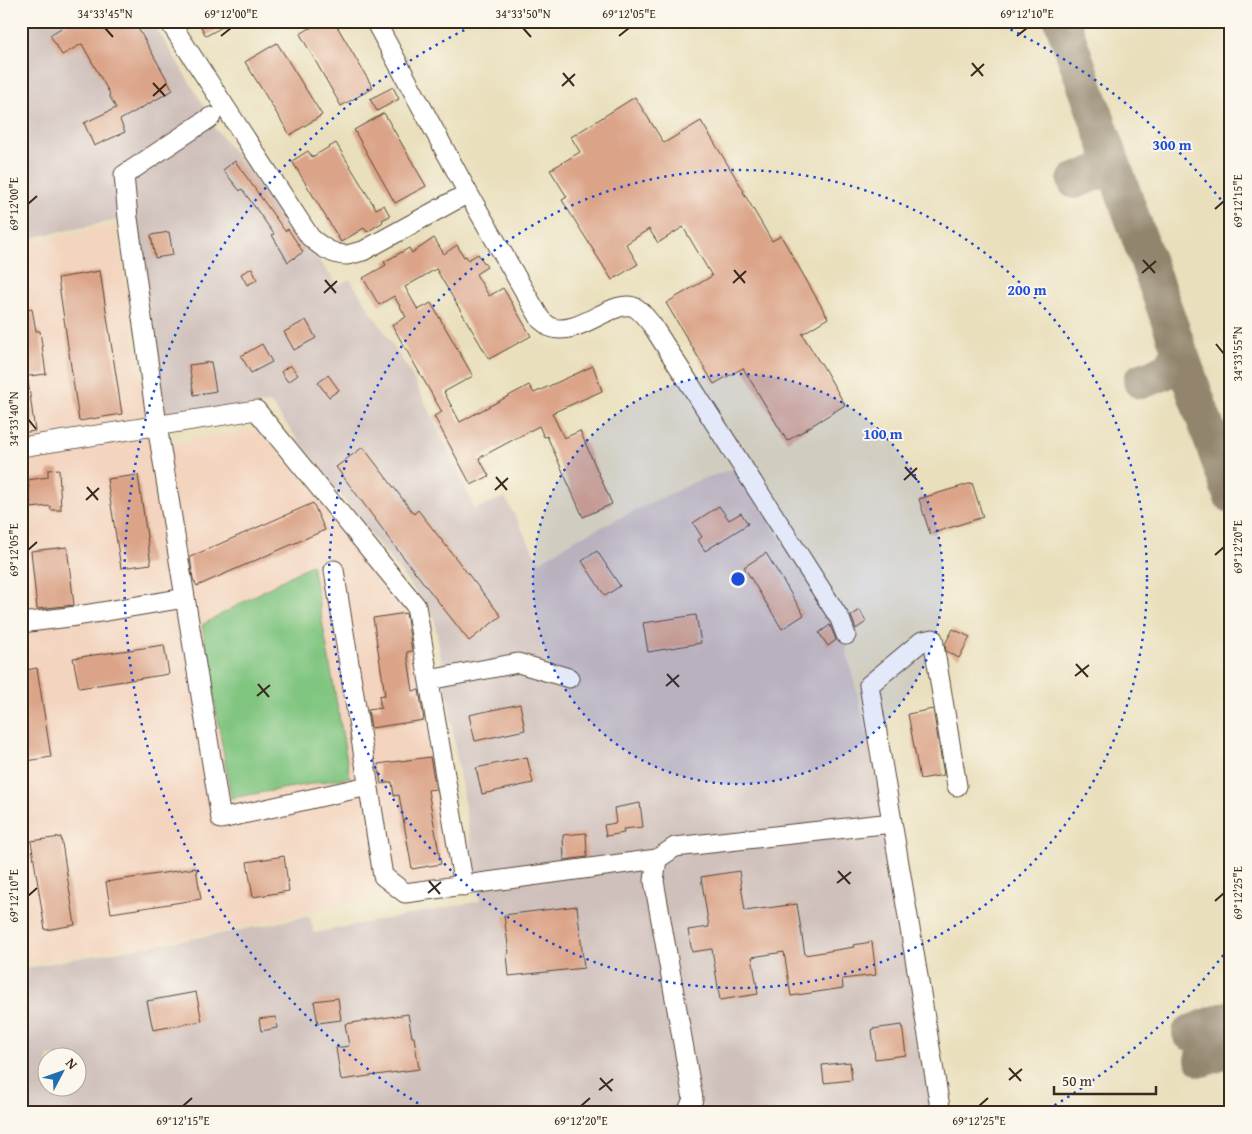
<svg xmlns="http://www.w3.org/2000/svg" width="1252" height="1134" font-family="'Gentium Book Plus',serif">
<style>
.built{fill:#f3d4bf}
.industrial{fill:#cfc0bb;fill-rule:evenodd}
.green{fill:#80c580;stroke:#5e784f}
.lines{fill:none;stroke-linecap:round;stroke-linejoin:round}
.taxiway{stroke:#92846d;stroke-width:36}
.building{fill:#dba489}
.minor-casing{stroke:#554536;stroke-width:21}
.minor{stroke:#fff;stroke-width:19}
.ticks{fill:none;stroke:#3b2a1e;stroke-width:2}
.ring{fill:none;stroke:#1d4ed8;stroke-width:2.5;stroke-dasharray:2.5 5}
.centre{fill:#1d4ed8;stroke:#fbf7ec;stroke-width:2.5}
.ring-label{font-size:15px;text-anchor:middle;font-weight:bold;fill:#1d4ed8;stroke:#fbf7ec;stroke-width:4;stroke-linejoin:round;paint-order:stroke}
.neatline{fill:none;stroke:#3b2a1e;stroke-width:2}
.ticks-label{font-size:12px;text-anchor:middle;fill:#3b2a1e}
</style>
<rect width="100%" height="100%" fill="#fbf7ec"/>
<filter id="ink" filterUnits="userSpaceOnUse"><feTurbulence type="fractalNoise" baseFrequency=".02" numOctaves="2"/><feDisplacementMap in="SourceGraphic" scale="10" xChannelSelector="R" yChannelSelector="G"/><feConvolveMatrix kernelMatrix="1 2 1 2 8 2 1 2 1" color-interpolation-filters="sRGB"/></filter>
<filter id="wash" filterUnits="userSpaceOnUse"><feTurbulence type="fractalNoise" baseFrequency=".0096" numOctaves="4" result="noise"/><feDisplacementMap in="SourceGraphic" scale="20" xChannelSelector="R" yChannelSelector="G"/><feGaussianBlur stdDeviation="1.12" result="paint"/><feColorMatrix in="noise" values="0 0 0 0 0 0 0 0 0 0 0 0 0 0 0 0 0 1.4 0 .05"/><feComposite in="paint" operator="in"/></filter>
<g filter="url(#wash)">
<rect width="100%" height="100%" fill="#e9dfbc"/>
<path class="built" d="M116,224L152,447L260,428L408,610L455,881L217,932L21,965V245Z"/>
<path class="industrial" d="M21,21H152L211,117L124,175L128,218L21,240Z
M210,122L338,285L350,279L409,370L458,469L474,509L505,497L539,562L576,539L699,480L736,468L844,640L887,816L947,1113H21V970L55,962L231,932L310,916L314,933L480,901L434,616L270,403L166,415L129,183ZM48,1056H78V1086H48Z"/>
<path class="green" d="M312,564L350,777L231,798L202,625Z"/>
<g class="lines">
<path class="taxiway" d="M1062,21L1231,495
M1075,181L1093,174
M1141,381C1162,373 1172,374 1179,350
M1190,1033L1231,1018
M1203,1059L1231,1049"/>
</g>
<g id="blocks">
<path class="building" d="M72,21H134L173,90L120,120L125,132L94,146L84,123L116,108L109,95L110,94L82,44L62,55L50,35Z
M198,21H233L206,36Z
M322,21H334L373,88L341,106L300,34Z
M277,43L322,115L290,135L245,62Z
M393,87L399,99L377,111L370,99Z
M635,97L664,143L701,121L744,191L743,192L772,241L781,236L828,318L802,334L820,363H821L845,405L787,441L743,368L714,384L666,303L712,276L683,227L658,243L649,229L626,244L638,264L612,280L562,200L567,197L550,170L580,152L571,137Z
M384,113L426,186L395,203L354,130Z
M336,143L376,209L384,205L390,216L382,220L383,222L367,232L364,228L341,242L292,161L308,151L312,157Z
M235,161L285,231L288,229L303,252L288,262L272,235L274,234L242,189L240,191L223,170Z
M169,232L173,255L155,258L151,235Z
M434,238L444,254L457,245L464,257L466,256L468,260L478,254L487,267L476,274L489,296L503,288L531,336L489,359L436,269L405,287L418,310L431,303L473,376L444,392L460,422L529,385L534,393L593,366L602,391L552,413L564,438L580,431L612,504L583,517L547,436L544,437L539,426L479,458L489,476L471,485L434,416L442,412L392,325L406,317L394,296L379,305L363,278L386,265L384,262L409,248L412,253Z
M252,268L257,280L247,285L241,274Z
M100,271L122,414L79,421L58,278Z
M32,309L36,331H40L46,374L21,377V311Z
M306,320L316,338L294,350L284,332Z
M262,344L272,362L251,373L241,356Z
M211,362L216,391L194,395L189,365Z
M290,365L298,375L288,382L281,372Z
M328,375L339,390L329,397L318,383Z
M21,381H28L35,431L21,433Z
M363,447L414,514L418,510L501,616L469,641L386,535H387L336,467Z
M59,469L61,510H51L50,506L31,508L28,480L48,477V470Z
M138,475L151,564L121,568L107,479Z
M972,483L983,517L930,534L919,499Z
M313,503L325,530L197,586L193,579L190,557Z
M719,506L729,520L741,513L748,524L705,551L698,540L702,537L693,523Z
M67,547L74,605L37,609L31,551Z
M597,551L620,586L605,596L582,561Z
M766,553L804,615L782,629L744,567Z
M860,610L866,622L856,629L851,616Z
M406,613L412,651L407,652L413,691L419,690L424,720L371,728L368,710L381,708L379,696L385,695L373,618Z
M696,615L701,643L648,652L643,623Z
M830,625L836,640L828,646L819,633Z
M953,629L970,637L959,658L946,651L945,644Z
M164,645L169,674L79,688L73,658Z
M37,668L51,757L21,762V671Z
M520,704L525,730L475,741L469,715Z
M933,709L944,775L920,779L908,714Z
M430,757L436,789L428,790L441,864L412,869L399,795L394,796L392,782L381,784L378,764Z
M527,757L533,783L482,794L476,768Z
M640,803L643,827L623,829L624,833L606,836L604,825L616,823L614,808Z
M586,833L587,857L564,860L563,835Z
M61,837L75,925L45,930L31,841Z
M284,856L289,891L253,897L247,862Z
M196,868L201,899L111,913L106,882Z
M739,871L745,911L797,904L805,955L854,947L853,945L872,942L876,975L842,979L843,988L791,996L784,952L752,957L758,994L720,1000L712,949L692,952L688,930L709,927L701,877Z
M577,906L584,968L509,976L507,954L509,953L504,915Z
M196,992L202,1021L153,1030L147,1001Z
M338,998L341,1020L318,1023L314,1001Z
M408,1014L412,1037H414L419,1069L341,1080L336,1048L349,1046L345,1024Z
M276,1017L277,1028L261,1031L259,1019Z
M902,1025L906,1055L875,1059L872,1029Z
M850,1062L852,1080L824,1083L822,1065Z"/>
</g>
</g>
<g filter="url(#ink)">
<use href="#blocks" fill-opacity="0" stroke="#554536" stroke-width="1"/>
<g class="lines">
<g class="minor-casing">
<path id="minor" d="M169,21L310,237C320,246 332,255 347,255C352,254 358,252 363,251L468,193
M375,21L468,193L541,320C544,322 547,325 550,327C577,339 615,296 636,308C642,312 647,319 652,325L840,619L846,635
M211,117L124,175L128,218L157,425L221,819L368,786
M21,447L256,410L416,606L464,886
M334,570L383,876L405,893L657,859L675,847L892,823
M21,623L77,616L185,598
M429,680L518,663L569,678
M657,859L654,881L693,1099L687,1113
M941,1113L869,685L922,641L933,639L957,786"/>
</g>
<use href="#minor" class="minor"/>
</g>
</g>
<path class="ticks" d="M105,28L113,37M523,28L531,37M221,36L231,28M619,36L629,28M1017,36L1027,28M972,63L983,76M563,73L574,86M971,76L984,64M153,83L165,96M562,86L575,74M153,96L166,84M28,204L37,196M1215,209L1224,201M1143,260L1155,273M734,270L745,283M1142,273L1156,261M325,280L336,293M733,283L746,271M324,293L337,281M1216,344L1224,354M28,419L36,429M905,467L917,480M496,477L507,490M904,480L917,468M87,487L98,500M495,490L508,478M86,500L99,488M28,550L37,542M1215,555L1224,547M1076,664L1088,677M667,674L679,687M1075,676L1089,665M258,684L269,697M666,686L679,675M257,696L270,685M838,871L850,884M429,881L440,894M837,883L851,872M428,893L441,882M28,896L37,888M1215,901L1224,893M1009,1068L1021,1081M600,1078L612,1091M1009,1080L1022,1069M599,1090L613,1079M183,1106L192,1098M581,1106L590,1098M979,1106L988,1098"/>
<circle cx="738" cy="579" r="205" fill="#1d4ed8" fill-opacity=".12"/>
<g class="ring">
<circle cx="738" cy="579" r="205"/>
<circle cx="738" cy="579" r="409"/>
<path d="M1228 949A614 614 0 0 1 1045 1111M431 1111A614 614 0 0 1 479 23M997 23A614 614 0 0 1 1228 209"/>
</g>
<circle cx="738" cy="579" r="8" class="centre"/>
<g class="ring-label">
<text x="1172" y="150">300 m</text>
<text x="1027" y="295">200 m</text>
<text x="883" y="439">100 m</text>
</g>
<rect width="1252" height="1134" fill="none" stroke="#fbf7ec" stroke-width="55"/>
<g transform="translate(62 1072) rotate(49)"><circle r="24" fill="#fbf7ec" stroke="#aea59a"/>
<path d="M0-4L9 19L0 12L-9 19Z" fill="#1f6fb2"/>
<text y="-8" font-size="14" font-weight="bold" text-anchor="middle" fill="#3b2a1e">N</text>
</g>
<path d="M1054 1086v8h102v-8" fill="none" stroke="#3b2a1e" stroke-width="2.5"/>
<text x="1062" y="1086" font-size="15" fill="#3b2a1e" stroke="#fbf7ec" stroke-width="4" paint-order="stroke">50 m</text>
<rect x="28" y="28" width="1196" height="1078" class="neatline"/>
<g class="ticks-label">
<text x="105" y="18">34°33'45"N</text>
<text x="231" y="18">69°12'00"E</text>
<text x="523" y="18">34°33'50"N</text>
<text x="629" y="18">69°12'05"E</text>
<text x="1027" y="18">69°12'10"E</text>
<text transform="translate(1238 201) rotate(-90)" y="4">69°12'15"E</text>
<text transform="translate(14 204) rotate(-90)" y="4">69°12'00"E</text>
<text transform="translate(1238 354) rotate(-90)" y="4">34°33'55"N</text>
<text transform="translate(14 419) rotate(-90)" y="4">34°33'40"N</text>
<text transform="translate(1238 547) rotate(-90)" y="4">69°12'20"E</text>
<text transform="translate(14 550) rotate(-90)" y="4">69°12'05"E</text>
<text transform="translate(1238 893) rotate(-90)" y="4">69°12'25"E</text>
<text transform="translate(14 896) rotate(-90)" y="4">69°12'10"E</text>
<text x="183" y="1125">69°12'15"E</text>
<text x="581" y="1125">69°12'20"E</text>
<text x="979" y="1125">69°12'25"E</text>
</g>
</svg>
